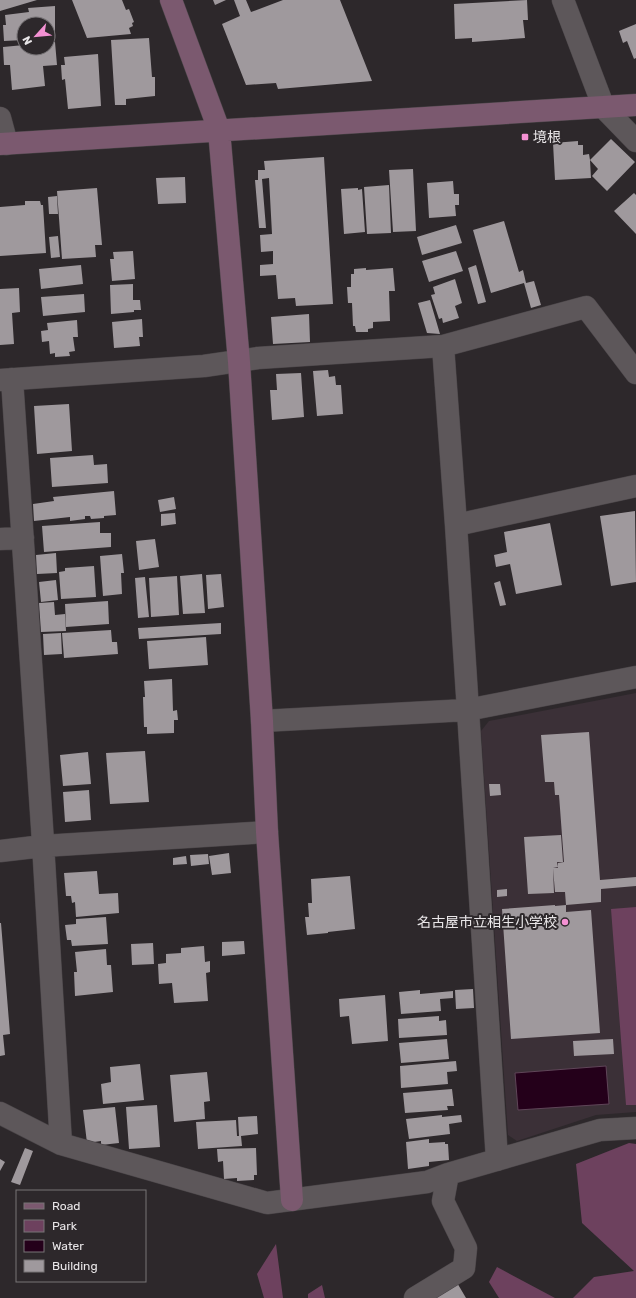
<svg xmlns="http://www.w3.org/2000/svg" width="636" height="1298" font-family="Rubik,'Noto Sans JP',sans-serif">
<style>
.built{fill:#3b3037}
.green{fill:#6d415e}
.water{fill:#24001a;stroke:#5f4558}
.building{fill:#9f999d}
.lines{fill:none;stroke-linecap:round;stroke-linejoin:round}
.street-casing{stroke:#494447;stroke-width:23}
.secondary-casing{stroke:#494447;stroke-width:23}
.street{stroke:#5d575a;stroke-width:22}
.secondary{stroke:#7b596f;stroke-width:22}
.poi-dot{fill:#f491d3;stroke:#2d282b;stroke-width:1.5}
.labels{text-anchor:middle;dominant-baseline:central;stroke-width:4;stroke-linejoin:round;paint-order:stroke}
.poi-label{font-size:14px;fill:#e9e6e8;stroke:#2d282b;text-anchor:start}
</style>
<rect width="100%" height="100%" fill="#2d282b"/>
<path class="built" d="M636,693V1112L596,1115L517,1141L508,1135L481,731L489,721Z"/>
<path class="green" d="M636,907V1105H626L611,909Z
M629,1143L636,1144V1298H573L594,1277L634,1271L582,1223L576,1164Z
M276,1244L283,1298H264L257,1274Z
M497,1267L555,1298H499L489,1282Z
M322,1285L325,1298H308V1294Z"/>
<path class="water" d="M606,1066L609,1104L518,1110L515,1073Z"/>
<path class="building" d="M0,0H37L0,11Z
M72,0H122L126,10L129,9L134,22L132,23L133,26L129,28L131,34L87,38Z
M213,0H226L215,5Z
M234,0H246L251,12L283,0H340L372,81L278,89L276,83L246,85L222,24L240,16Z
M527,0L528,20H523L525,38L472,42V38L455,39L454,4Z
M55,6V38H48V24H24V40L4,41L3,25H6L5,15L29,12L28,8Z
M636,24V58L634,59L627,41L623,43L619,31Z
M149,38L152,77H155V96L126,99V105H115L111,40Z
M55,42L57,65L43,66L45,86L12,90L10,65H4L3,47L24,45V48H48V43Z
M98,54L101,106L68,109L65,79L62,80L61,65H65L64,57Z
M611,139L635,162L607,191L592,176L598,169L590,160L591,178L555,180L553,143L578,141V145H583V155L589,154L590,160Z
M324,157L333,304L296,306L295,298L278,299L276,275L260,276V265L273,264V251L261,252L260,235L272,234L269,178L262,179L266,228H259L255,180H258V170H265L264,161Z
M413,169L416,231L393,232L389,170Z
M185,177L186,203L158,204L156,178Z
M453,181L454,194H459V205H455L456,216L429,218L427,183Z
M389,185L391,233L367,234L364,187Z
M97,188L102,245H95L96,257L62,259L57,191Z
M358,188V190L362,189L365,232L344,234L341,189Z
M634,193L636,195V234L614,211Z
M57,196L58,214H49L48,197Z
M25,201H40L41,205H43L46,253L0,256V207L25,205Z
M504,221L519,272L523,270L526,283L534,281L541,305L531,308L524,283L491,293L473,230Z
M456,225L462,243L422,255L417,237Z
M58,236L60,257L51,258L49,237Z
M133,251L135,279L112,281L110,259H114L113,252Z
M456,251L463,271L429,282L422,261Z
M81,265L83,284L41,289L39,269Z
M476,265L486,302L478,304L468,268Z
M366,268V270L393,268L395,291H389L390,321L373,322V328L368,329V332H356L355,326H353L352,303H348L347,287H351V274H354V269Z
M455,279L462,303L455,306L459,318L443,323L442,318L439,319L431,295L435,294L433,287Z
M133,284V300H140L141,310H134V312L111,314L110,285Z
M19,288L20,312L12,313L14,344L0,345V289Z
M84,294L85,312L43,316L41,297Z
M430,300L440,334L427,333L418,303Z
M309,314L310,342L273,344L271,317Z
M142,319L143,337H139L140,346L114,348L112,322Z
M77,320L78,337H73L75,351L69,352L70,356L55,357V353L50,354L49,341L42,342L41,331L48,330L47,323Z
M328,370L329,377L335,376L336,385H341L343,414L317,416L313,371Z
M301,373L304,417L272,420L270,390H277L276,374Z
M69,404L72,451L37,454L34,406Z
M93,455L94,465L107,464L108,483L52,487L50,458Z
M114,491L116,515L104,516V518L91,519L90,516H85V519L70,521V517L34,521L33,504L54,501L53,497Z
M174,497L176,509L160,512L158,500Z
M635,511L636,582L611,586L600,516Z
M175,513L176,524L161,526V514Z
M100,522V533H111V547L44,552L42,526Z
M550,523L562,585L516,594L510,564L496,567L494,555L507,552L504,532Z
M155,539L159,567L139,570L136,541Z
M56,553L57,573L37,574L36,555Z
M122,554L124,573H121L122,594L103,596L100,556Z
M94,566L96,597L61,599L59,572L65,571V568Z
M202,574L205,613L183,614L180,576Z
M221,574L224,607L208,609L206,575Z
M177,576L179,615L151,617L149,578Z
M145,577L149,617L138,618L135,578Z
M56,580L58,600L41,602L39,582Z
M500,581L506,605L500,606L494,583Z
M108,601L109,624L66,627L65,604Z
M54,602L55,615L65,614L66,631L41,632L39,603Z
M221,623V634L139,639L138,628Z
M111,630L112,642H117L118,654L64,658L62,633Z
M61,633L62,654L44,655L43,634Z
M206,637L208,665L149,669L147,641Z
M172,679L173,711L177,710L178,720H174V733L147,734V727H144L143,697H145L144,681Z
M589,732L600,880L636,877V886L601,889V902L566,905L565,892H555L553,868H558V863L564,862L559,795H555L554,782H545L541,735Z
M145,751L149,802L110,804L106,753Z
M88,752L91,784L63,786L60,755Z
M489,784H500L501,795L490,796Z
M89,790L91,820L65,822L63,792Z
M561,835L563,862H557L558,867L553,868L554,893L528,894L524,837Z
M229,853L231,873L212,875L209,856Z
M208,854L209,864L191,866L190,855Z
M186,856L187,864L173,865V858Z
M97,871L99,894L118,893L119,913L76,917L75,902L72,903L71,896H66L64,873Z
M350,876L355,929L328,932V933L307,935L305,917H309L308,903H312L311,879Z
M507,889V896L497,897V890Z
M555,905V906L566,905V912L591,910L600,1033L511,1039L502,909Z
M106,917L108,944L72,946L71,940H67L65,925L76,924V919Z
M0,923H1L10,1034L3,1035L5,1055L0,1056Z
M244,941L245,954L222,956V942Z
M153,943L154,964L132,965L131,944Z
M204,946L205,962L210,961V972L206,973L208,1001L174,1003L172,983L159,984L158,964L166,963V954L181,953V948Z
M106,949L107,965H111L113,992L75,996L74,972H77L75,952Z
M473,989L474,1008L456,1009L455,990Z
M420,990V994L453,991V998L440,999L441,1011L401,1014L399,992Z
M385,995L388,1041L352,1044L349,1016L340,1017L339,999Z
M439,1016V1021L446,1020L447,1035L399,1038L398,1019Z
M447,1039L449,1059L401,1063L399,1043Z
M613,1039L614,1054L574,1056L573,1041Z
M456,1061L457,1071L447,1072L448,1084L401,1088L400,1066Z
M140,1064L144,1100L103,1104L101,1084L111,1082L110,1067Z
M207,1072L210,1101L204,1102L205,1119L174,1122L170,1075Z
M452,1089L454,1106H447L448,1110L405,1113L403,1093Z
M157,1105L160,1147L129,1149L126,1107Z
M115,1107L119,1143L101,1145V1141L87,1143L83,1110Z
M442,1115V1117L461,1115L462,1122L449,1124L450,1134L409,1139L406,1119Z
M257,1116L258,1134L241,1136L242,1146L198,1149L196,1122L236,1120L237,1136H239L238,1117Z
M429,1139V1143L445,1142V1144H448L449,1160L429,1162V1166L408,1169L406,1142Z
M25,1148L33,1151L20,1185L11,1182Z
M256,1148L257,1175H254V1180L237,1181V1178L224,1179L223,1161L218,1162L217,1149Z
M0,1159L5,1162L0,1171Z
M456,1281L466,1298H427Z"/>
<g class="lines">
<g class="street-casing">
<path id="street" d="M563,0L604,108L636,141
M0,118L7,144
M443,346L456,525L497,1160
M12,379L42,827L61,1144
M0,380L204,366L258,358L443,346L586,307L636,373
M456,525L636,486
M0,539L23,538
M262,721L467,710L636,677
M0,851L43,846L267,832
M0,1113L61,1144L267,1203L427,1182L448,1174L600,1130L636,1128
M415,1298L464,1268L466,1248L443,1201L448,1174"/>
</g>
<g class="secondary-casing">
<path id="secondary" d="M171,0L219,130L239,362L262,721L267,832L292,1200
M0,144L636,105"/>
</g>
<use href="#street" class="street"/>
<use href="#secondary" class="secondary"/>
</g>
<g class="poi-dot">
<rect x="521" y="133" width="8" height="8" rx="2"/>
<circle cx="565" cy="922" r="4"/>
</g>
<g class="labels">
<g class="poi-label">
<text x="533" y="137">境根</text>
<text x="557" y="922" text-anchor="end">名古屋市立相生小学校</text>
</g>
</g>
<rect x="16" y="1190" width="130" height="92" fill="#2d282b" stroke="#787477"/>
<rect x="24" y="1203" width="20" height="6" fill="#7b596f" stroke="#787477"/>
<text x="52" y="1210" font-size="12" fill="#e9e6e8">Road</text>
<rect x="24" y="1220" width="20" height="12" fill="#6d415e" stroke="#787477"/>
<text x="52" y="1230" font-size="12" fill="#e9e6e8">Park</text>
<rect x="24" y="1240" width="20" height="12" fill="#24001a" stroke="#787477"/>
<text x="52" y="1250" font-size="12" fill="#e9e6e8">Water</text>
<rect x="24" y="1260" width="20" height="12" fill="#9f999d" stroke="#787477"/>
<text x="52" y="1270" font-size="12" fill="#e9e6e8">Building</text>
<g transform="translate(36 36) rotate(243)"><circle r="19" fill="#2d282b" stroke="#787477"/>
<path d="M0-3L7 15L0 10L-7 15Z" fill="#f491d3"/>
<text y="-6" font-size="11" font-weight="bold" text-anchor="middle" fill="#e9e6e8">N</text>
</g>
</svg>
